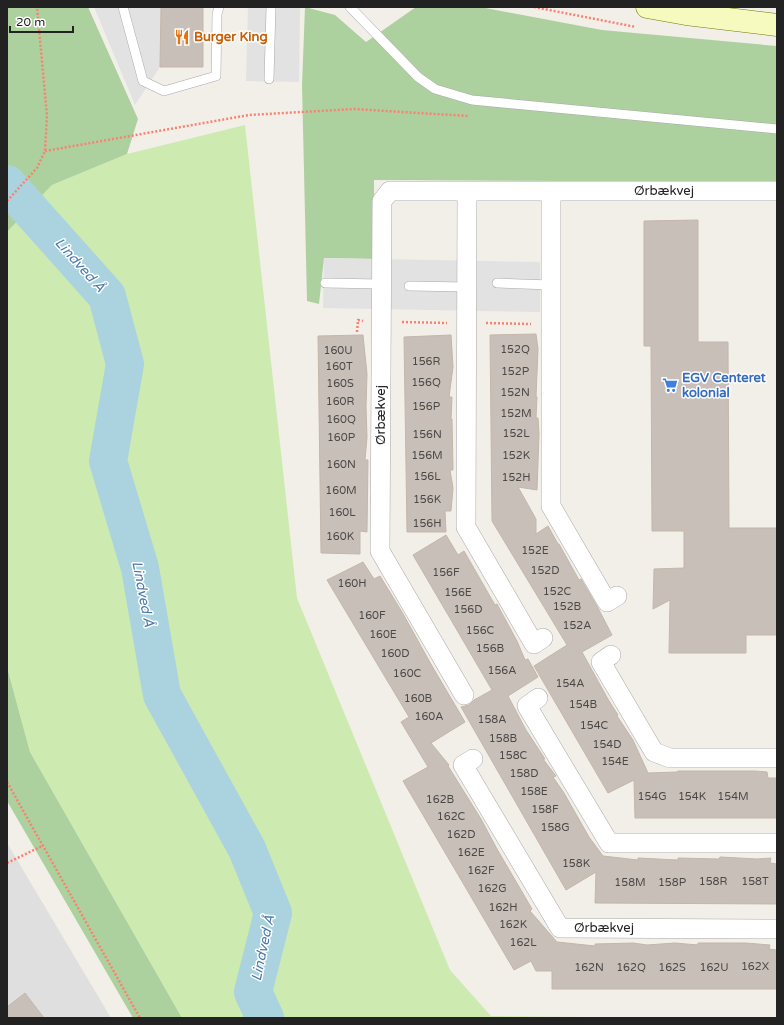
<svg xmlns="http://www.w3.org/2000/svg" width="784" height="1025" font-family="'Varela Round',sans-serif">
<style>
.residential{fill:#e0dfdf}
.grass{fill:#cdebb0}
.forest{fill:#add19e}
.parking{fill:#e2e2e2}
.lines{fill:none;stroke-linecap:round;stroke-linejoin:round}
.river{stroke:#aad3df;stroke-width:38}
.building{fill:#c7bfb8;stroke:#c4b6ab}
.lane-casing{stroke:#a9a9a9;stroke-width:10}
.street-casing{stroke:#a9a9a9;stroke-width:20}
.secondary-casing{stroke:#707d05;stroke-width:23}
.path{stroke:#fa8072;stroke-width:2.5;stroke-dasharray:2 2;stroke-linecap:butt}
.lane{stroke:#fff;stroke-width:9}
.street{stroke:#fff;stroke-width:19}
.secondary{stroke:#f7fabf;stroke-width:22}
.labels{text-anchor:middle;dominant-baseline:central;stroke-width:3;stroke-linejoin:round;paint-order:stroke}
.number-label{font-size:11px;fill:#4b4948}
.food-label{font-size:13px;font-weight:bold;fill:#c56008;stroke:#fff;text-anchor:start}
.street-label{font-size:13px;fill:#222;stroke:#fff}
.shop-label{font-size:13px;font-weight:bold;fill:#366cbe;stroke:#fff;text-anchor:start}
.water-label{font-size:14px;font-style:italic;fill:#4a7aab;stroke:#fff}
</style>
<rect width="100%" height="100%" fill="#f2efe9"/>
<path class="residential" d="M7,843L111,1018H7Z"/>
<path class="grass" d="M245,125L297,598L450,970L491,1016L694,1018H182L30,752L7,667V232L52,185L127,154Z"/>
<path class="forest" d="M7,7H88L138,119L127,154L52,185L7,232Z
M305,7L335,15L366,42L416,7H480L602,30L777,46V182L374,180V259L324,258L319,304L307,301L302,85Z
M7,667L30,752L182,1018H133L7,801Z"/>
<path class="parking" d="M94,7H161L160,67L135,105Z
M248,7H300L299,82L246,81Z
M324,258L540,262V312L323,308Z"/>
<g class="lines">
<path class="river" d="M7,184L107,296L125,364L108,461L140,568L162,695L247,849L273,913L253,992L265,1018"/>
</g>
<path class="building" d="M161,7H203V67H160Z
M698,220V342H728L729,528H777V635H746V653H669L670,600L653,609L654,569L684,568V531H652L651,346H644V221Z
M536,334L538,349L536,397H537L536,418H538L539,434L537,490L518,487L536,519V534L548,526L558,544H559L579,580L581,579L598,608L612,635L582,652L609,701L618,715L617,716L633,740L648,773L677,772L678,771H755L767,772L768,778H777V818H635L634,780L608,793L534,666L567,645L492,521L490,335Z
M363,335L367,374L366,407L367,437L365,460H368L367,532L360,531V554L321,553L318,336Z
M451,335L453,367L449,397H452L451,419H452L453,470H450L453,488L451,511H445L446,532H407L404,337Z
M446,535L458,555L464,551L495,605L497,604L517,641L525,660L528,659L538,677L508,696L526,730L545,759H543L556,776L553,777L564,793L589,837L603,856L638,860V858L678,860V858L719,859L720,857L757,859L771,858L770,863L777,864V904L595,903L596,872L566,890L461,707L469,705L474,700L492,690L413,555Z
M363,562L374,579L380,576L402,612L432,666L465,722L431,743L449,765L448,766L481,819L497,849L532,909L530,911L557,942L595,946V944L633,943L647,945L675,943L698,945V943H746L770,945L769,949L777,950V989H552V971H536L531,961L514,970L403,781L428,767L401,722L409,717L327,580Z
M25,993L44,1018H7V1007Z"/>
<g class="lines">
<g class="lane-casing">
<path id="lane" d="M123,7L143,81L164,91L216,76L217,14L219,7
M350,7L418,77L435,89L472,100L777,129
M269,79L271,7
M325,283L381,284
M497,283L551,285
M409,286L467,287"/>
</g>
<g class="street-casing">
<path id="street" d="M467,191L466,527L534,644L543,638
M551,191V506L607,602L617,596
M611,655L601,662L654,752L670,758H777
M464,695L380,551L382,201L390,191H777
M538,698L527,706L609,843H777
M473,759L463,765L560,928L777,929"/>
</g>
<g class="secondary-casing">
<path id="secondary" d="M647,7L686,14L777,25"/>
</g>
<path class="path" d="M534,7L636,27
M45,151L249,115L354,109L468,116
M7,201L37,168L45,151L47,116L37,7
M402,322L447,323
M486,323L531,324
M357,332L358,320L363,321
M7,782L140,1018
M7,863L42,846"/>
<use href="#lane" class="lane"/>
<use href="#street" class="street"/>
<use href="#secondary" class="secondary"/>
</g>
<defs>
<g id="restaurant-bare" transform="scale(1.2)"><path d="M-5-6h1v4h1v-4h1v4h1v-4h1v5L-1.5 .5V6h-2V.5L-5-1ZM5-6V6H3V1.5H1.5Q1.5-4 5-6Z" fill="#e8710a" stroke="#fff" stroke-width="2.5" paint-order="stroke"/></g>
<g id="supermarket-bare" transform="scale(1.2)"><path d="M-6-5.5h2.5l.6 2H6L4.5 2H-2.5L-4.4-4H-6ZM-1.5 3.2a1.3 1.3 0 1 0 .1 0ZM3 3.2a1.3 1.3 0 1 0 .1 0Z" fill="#3f7fe0" stroke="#fff" stroke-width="2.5" paint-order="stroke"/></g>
</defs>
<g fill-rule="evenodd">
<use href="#restaurant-bare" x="182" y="37"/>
<use href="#supermarket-bare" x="670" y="385"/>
</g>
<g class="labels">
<g class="number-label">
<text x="515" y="349">152Q</text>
<text x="338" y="350">160U</text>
<text x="426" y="361">156R</text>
<text x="339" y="366">160T</text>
<text x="515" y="371">152P</text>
<text x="426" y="382">156Q</text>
<text x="340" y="383">160S</text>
<text x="515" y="392">152N</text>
<text x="340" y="401">160R</text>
<text x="426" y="406">156P</text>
<text x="516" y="413">152M</text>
<text x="341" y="419">160Q</text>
<text x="516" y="433">152L</text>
<text x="427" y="434">156N</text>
<text x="341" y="437">160P</text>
<text x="427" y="455">156M</text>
<text x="516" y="455">152K</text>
<text x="341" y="464">160N</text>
<text x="427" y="476">156L</text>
<text x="516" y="477">152H</text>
<text x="341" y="490">160M</text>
<text x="427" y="499">156K</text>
<text x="342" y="512">160L</text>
<text x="427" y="523">156H</text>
<text x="340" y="536">160K</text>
<text x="535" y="550">152E</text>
<text x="545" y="570">152D</text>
<text x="446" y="572">156F</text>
<text x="352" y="583">160H</text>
<text x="557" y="591">152C</text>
<text x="458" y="592">156E</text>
<text x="567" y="606">152B</text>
<text x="468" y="609">156D</text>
<text x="372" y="615">160F</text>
<text x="577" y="625">152A</text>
<text x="480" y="630">156C</text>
<text x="383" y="634">160E</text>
<text x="490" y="648">156B</text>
<text x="395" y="653">160D</text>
<text x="502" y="670">156A</text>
<text x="407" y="673">160C</text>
<text x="570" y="683">154A</text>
<text x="418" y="698">160B</text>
<text x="583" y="704">154B</text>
<text x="429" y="716">160A</text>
<text x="492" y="719">158A</text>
<text x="594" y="725">154C</text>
<text x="503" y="738">158B</text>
<text x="607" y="744">154D</text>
<text x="513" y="755">158C</text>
<text x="615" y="761">154E</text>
<text x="524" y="773">158D</text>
<text x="534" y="791">158E</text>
<text x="652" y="796">154G</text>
<text x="692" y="796">154K</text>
<text x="733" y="796">154M</text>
<text x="440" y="799">162B</text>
<text x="545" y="809">158F</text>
<text x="451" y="816">162C</text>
<text x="555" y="827">158G</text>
<text x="461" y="834">162D</text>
<text x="471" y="852">162E</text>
<text x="576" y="863">158K</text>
<text x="481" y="870">162F</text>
<text x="713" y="881">158R</text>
<text x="755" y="881">158T</text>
<text x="630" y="882">158M</text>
<text x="672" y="882">158P</text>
<text x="492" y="888">162G</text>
<text x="503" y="907">162H</text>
<text x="513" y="924">162K</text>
<text x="523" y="942">162L</text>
<text x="755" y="966">162X</text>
<text x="589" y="967">162N</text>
<text x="631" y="967">162Q</text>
<text x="672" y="967">162S</text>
<text x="714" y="967">162U</text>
</g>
<g class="food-label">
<text x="194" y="37">Burger King</text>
</g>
<g class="street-label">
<text x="664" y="191">Ørbækvej</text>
<text transform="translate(381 415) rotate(-90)">Ørbækvej</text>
<text x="604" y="928">Ørbækvej</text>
</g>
<g class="shop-label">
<text x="682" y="378">EGV Centeret<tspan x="682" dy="15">kolonial</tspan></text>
</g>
<g class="water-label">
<text transform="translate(80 265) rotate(48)">Lindved Å</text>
<text transform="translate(143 594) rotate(79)">Lindved Å</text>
<text transform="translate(263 948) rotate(-78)">Lindved Å</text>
</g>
</g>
<rect width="784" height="1025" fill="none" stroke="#222222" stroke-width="16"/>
<path d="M10 26v6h63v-6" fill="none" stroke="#222222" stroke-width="2"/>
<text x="16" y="26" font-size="12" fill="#222222" stroke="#ffffff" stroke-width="3" paint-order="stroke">20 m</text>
</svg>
